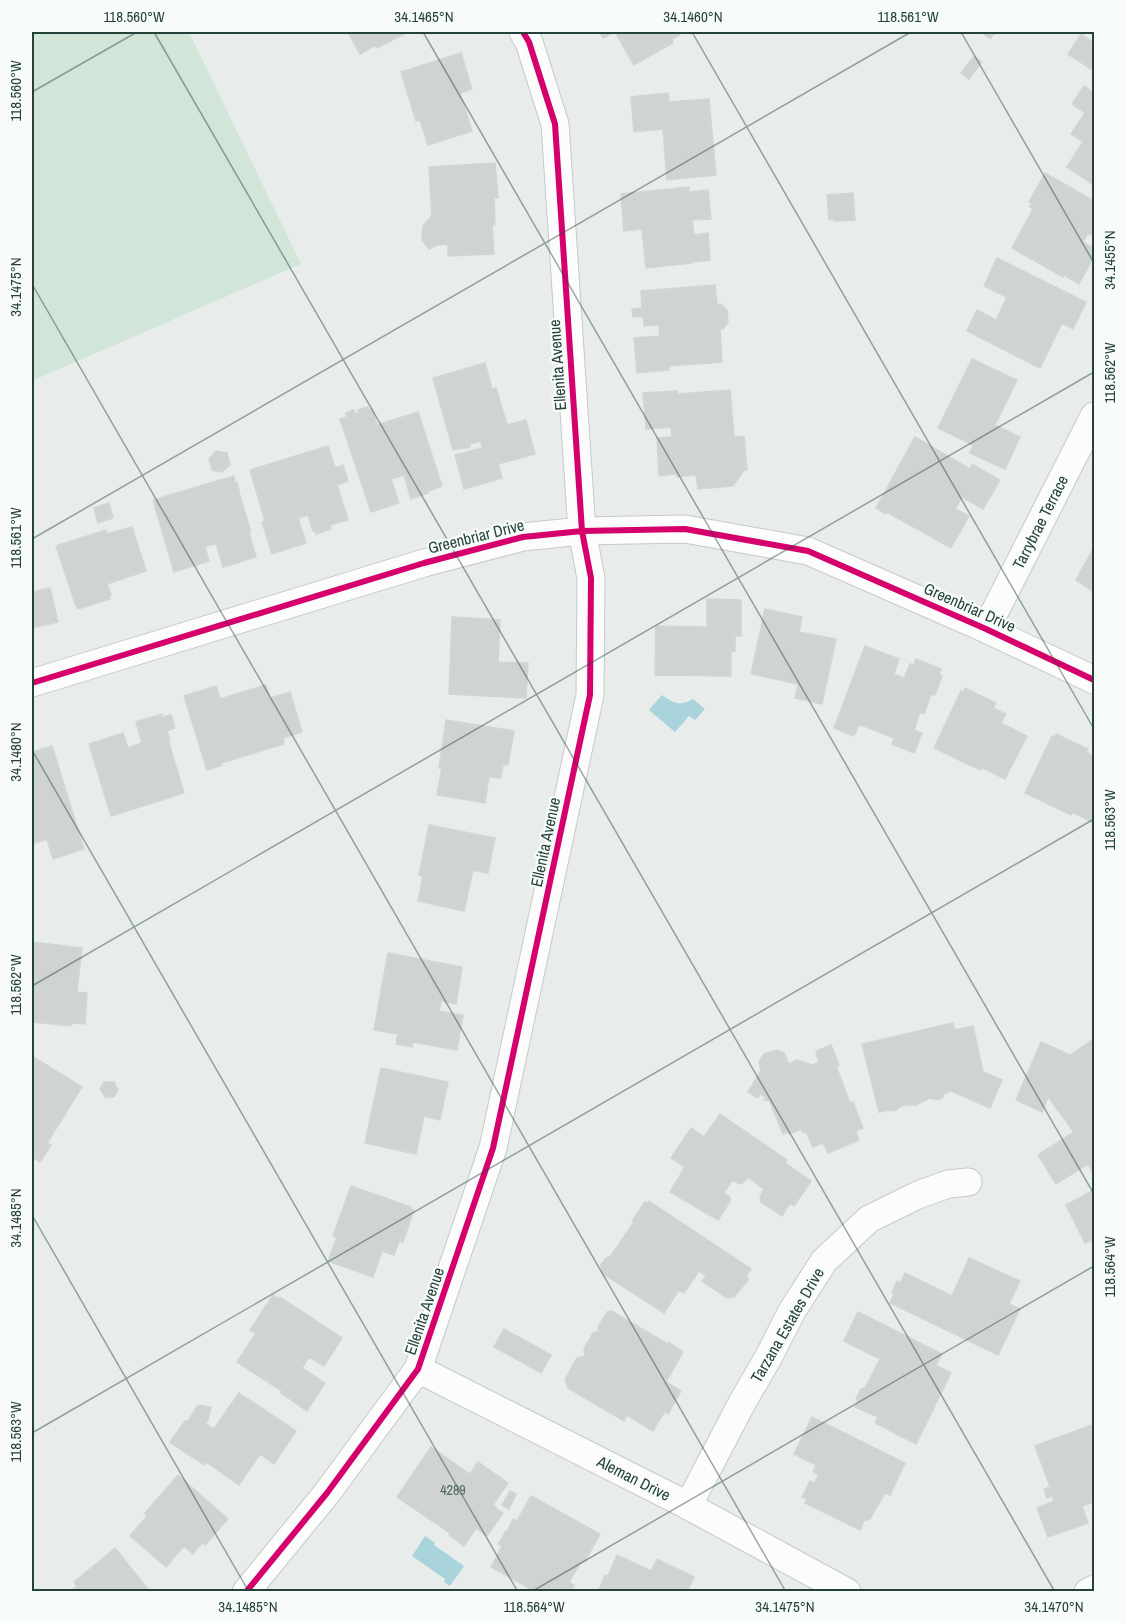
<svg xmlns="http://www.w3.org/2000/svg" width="1126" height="1623" font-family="'Archivo Narrow',sans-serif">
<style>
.green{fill:#d1e6d8}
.water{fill:#a9d4db}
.building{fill:#cfd4d2;stroke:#d1d6d4;stroke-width:1.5}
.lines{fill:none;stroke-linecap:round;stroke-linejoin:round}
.minor-casing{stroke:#c5cac8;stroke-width:29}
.minor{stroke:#fcfcfc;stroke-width:27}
.cycleway-casing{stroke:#f7fbf9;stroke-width:10}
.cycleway{stroke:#d6006c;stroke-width:6}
.ticks{fill:none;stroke:#24423a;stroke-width:1.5;stroke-opacity:0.45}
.labels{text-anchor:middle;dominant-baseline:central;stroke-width:4.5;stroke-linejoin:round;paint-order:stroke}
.number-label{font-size:14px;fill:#506761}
.street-label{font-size:16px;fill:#24423a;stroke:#f7fbf9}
.neatline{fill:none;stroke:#24423a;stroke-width:2}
.ticks-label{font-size:15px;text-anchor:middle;fill:#24423a}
</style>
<rect width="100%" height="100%" fill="#e8edeb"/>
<path class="green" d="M32,32H189L301,264L32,381Z"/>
<path class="water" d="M662,695C673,703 680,707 693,699L705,709L695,720L689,716L675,732L649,710Z
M425,1536L435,1543L434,1545L464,1566L450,1586L444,1582L445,1579L412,1556Z"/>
<path class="building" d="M348,32H408L377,48L376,45L360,54Z
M600,32H678L680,35L672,39L673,43L634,65L615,32L603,38Z
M981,32H995L990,39Z
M1081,34L1093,42L1094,39V71L1068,54Z
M461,53L472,89L460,93L472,131L428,145L420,120L416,121L401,72Z
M974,56L982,62L969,79L961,73Z
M1084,86L1094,93V185L1067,167L1083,142L1071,134L1085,113L1072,104Z
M668,93L669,102L709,99L716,175L667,180L663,129L634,132L631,97Z
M495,163L498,198H494L495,225H492L494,254L448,256V244L437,245L429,249L422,240L423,226L432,216L429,167Z
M1045,173L1094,201V236L1088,233L1083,242L1094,249V256L1079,284L1064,275L1063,277L1012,248L1033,209L1030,207L1032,203L1029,202Z
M689,187V192L708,190L711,219L692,220L694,235L708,233L710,260L692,262V263L646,268L642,229L624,231L621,194Z
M853,193L855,220L834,221V219L829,220L827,195Z
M997,258L1086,302L1073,329L1062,323L1040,368L967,331L977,310L996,320L1007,297L984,286Z
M715,285L717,305L721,304L727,310L728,322L723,329H720L722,362L669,366V370L637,373L634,338L660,336L659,325L644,326L643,316L633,317L632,309L642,308L641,291Z
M972,359L1017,380L995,425L1020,437L1005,469L970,453L973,445L938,428Z
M485,363L492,389L496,388L507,425L526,420L535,454L498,464L502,478L464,489L455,455L482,448L481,441L470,444V447L453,450L433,378Z
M730,390L734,437L744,436L747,470H744L733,486L698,489L696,475L677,477V474L659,476L657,438L672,437L671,427L646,429L643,393L677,391L678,394Z
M368,407L369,410L372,409L377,425L418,412L442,486L428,491V493L411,499L404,475L391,479L399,503L371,512L340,419L347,417L346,413L354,410L355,414L359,412L358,410Z
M915,437L970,469L972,464L1000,480L983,509L962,497L955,509L969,516L951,548L887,512L886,514L876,508Z
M328,446L335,468L343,465L348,481L337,485L348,520L330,525L331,529L316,534L315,531H313L308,515L298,518L306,543L272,554L262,522L265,521L250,470Z
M216,451L227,453L230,465L222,472L212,470L209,459Z
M234,476L235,483L237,482L239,489H238L251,532L249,533L256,557L223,567L216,543L205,547L209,561L174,572L153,500Z
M109,503L113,518L98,523L94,508Z
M132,527L146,571L107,584L111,595L109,596L110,599L78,609L77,606H76L56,546L106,530L107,534Z
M1094,547V592L1076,580Z
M50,588L58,622L32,628V592Z
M707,599L741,600V636H735V651H731V676L655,675L656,626L707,627Z
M765,609L802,617L799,632L836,639L822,704L795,698L798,684L751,674Z
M452,617L500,620L498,662L528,663L526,698L449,694Z
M865,646L899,659L894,674L904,678L910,664L914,665L916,659L941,669L939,674L942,676L935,695L931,694L924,714L920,712L914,730L922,733L914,753L892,744L894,738L859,724L854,736L834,728Z
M266,685L270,698L290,692L302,732L283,738L284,744L221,763L222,765L207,770L184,696L216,686L220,699Z
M965,688L996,703L993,708L1006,714L1001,723L1027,736L1005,779L981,767L980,770L934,748L961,691L963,692Z
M162,714V717L171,715L175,728L167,731L170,740H168L184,793L111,816L89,744L123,733L128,748L142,743L136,722Z
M446,720L514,731L508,765H503L501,778L489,777L485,803L437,795L442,768H439Z
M1056,734L1088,749L1086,752L1094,757V823L1072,812L1071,815L1025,793L1052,736L1054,737Z
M52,746L84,849L53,859L47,839L32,844V752Z
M429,825L495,838L488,873L473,870L464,911L418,901L423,876L419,875Z
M32,942L82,948L77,992L87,993L85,1024L71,1023V1026L32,1022Z
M388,953L462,967L456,1004L441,1001L439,1011L463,1015L457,1050L413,1042L412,1047L396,1044L398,1034L374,1030Z
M953,1023L955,1030L973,1026L983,1072L1002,1080L990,1108L951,1091L944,1094L943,1097L938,1100L930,1098L916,1105H905L899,1107L898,1109L894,1111L889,1110L879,1112L862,1044Z
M1094,1039V1171L1093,1173L1088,1164L1056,1184L1038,1155L1074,1132L1048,1097L1042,1112L1016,1100L1041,1042L1070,1055Z
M831,1045L839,1065L836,1066L850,1103L853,1102L863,1128L856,1131L859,1140L828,1153L823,1143L813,1147L806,1132L803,1133L801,1129L789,1134L788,1132L783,1134L770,1102L771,1101L764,1100L766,1097L760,1094L758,1098L748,1092L761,1071L759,1062L764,1054L777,1050L784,1053L789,1064L797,1060L812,1065L819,1062L816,1053H818L817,1051Z
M32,1056L82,1087L47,1143L51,1145L40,1162L32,1157Z
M381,1068L448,1082L440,1120L424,1116L416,1154L365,1143Z
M104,1082H114L118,1090L114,1097H105L100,1089Z
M720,1114L787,1160L785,1163L811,1181L794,1206L790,1203L782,1216L761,1202L760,1197L764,1189L748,1177L743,1183L740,1184L732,1180L724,1193L729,1196L731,1200L718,1220L670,1192L685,1167L671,1158L691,1128L704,1137Z
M351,1186L411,1207L410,1209L414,1210L403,1242L399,1241L394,1255L382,1251L373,1277L328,1261L337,1237L333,1236Z
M1094,1190V1246L1091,1240L1085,1243L1066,1205Z
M649,1201L751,1269L747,1275L748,1280L734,1297L727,1298L702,1281L706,1276L699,1271L684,1293L679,1290L664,1313L602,1273L601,1265L606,1258L610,1257L634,1222L632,1221L645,1202L647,1204Z
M969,1258L1020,1281L1009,1304L1020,1309L998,1355L890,1303L894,1294L892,1293L897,1281L900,1283L905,1273L952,1296Z
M273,1295L279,1299L280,1297L342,1338L324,1366L309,1357L302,1368L325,1383L307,1411L281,1393L282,1391L237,1362L256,1333L250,1330Z
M611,1311L668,1344L669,1342L683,1352L666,1382L681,1391L668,1414L665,1411L653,1431L627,1415L624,1421L568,1388L565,1379L577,1358L585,1356L584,1349L593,1333L599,1331L598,1327L607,1312Z
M858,1312L942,1354L936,1365L951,1373L916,1444L875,1423L878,1417L855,1407L858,1402L856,1399L861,1389L865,1388L880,1359L844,1341Z
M504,1329L551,1355L541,1373L494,1347Z
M239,1393L296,1431L274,1464L260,1454L239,1485L206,1462L204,1465L170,1442L185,1421H188L198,1405L211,1407L208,1420L205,1423L214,1429Z
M812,1417L905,1463L890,1495L885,1493L870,1519L864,1521L860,1530L805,1503L807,1499L802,1497L810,1481L814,1483L819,1475L813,1472L816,1465L794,1454Z
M1092,1425L1094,1433V1502L1082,1506L1088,1523L1048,1537L1037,1508L1054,1501L1052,1496L1047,1498L1044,1489L1050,1487L1035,1446Z
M431,1447L470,1474L478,1462L508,1483L493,1505L496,1507L495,1508L503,1513L487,1536L476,1528L464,1546L449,1535L450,1533L397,1497Z
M178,1475L228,1519L205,1545L202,1543L193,1554L184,1546L166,1567L130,1536L147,1516L145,1513Z
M510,1491L516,1494L509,1509L502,1505Z
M531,1496L600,1534L585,1561L581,1562L569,1582L574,1585L571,1591L567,1588L565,1592H526L529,1588L491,1567L502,1546L498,1544L506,1531L507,1532L513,1519L517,1521Z
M115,1548L150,1592H70L77,1586L74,1582Z
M617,1555L651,1571L657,1559L694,1577L687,1592H598L605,1575L608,1576Z"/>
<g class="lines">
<g class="minor-casing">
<path id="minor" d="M986,629L1094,416
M32,683L424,563L523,537L582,531L685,529L808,551L986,629L1094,680
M418,1369L683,1503L847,1592
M688,1506L743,1401L768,1358L792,1311L824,1261L869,1219L918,1195L948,1184L968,1182
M246,1592L327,1493L418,1369L493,1148L590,695L591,578L582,531L555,124L529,42L523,32
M1088,1592L1094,1589"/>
</g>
<use href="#minor" class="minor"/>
<g class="cycleway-casing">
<path id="cycleway" d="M32,683L424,563L523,537L582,531L685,529L808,551L986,629L1094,680
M246,1592L327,1493L418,1369L493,1148L590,695L591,578L582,531L555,124L529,42L523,32"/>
</g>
<use href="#cycleway" class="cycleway"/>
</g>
<path class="ticks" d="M154,32L1055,1592M423,32L1094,1194M692,32L1094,729M961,32L1094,263M32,92L137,32M32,284L786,1592M32,539L911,32M32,750L518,1592M32,986L1094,372M32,1215L249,1592M32,1433L1094,819M531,1592L1094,1266"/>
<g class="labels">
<g class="number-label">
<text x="453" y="1490">4289</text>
</g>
<g class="street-label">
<text transform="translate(557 365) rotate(-94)">Ellenita Avenue</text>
<text transform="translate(1040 522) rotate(-63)">Tarrybrae Terrace</text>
<text transform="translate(476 536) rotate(-14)">Greenbriar Drive</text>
<text transform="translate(970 607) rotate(24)">Greenbriar Drive</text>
<text transform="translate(545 842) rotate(-78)">Ellenita Avenue</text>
<text transform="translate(424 1311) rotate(-71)">Ellenita Avenue</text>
<text transform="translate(787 1325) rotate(-60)">Tarzana Estates Drive</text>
<text transform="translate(634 1478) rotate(27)">Aleman Drive</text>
</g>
</g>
<rect width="1126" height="1623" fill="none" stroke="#f7fbf9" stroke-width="66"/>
<rect x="33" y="33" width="1060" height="1557" class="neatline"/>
<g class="ticks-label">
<text x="134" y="22">118.560°W</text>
<text x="424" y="22">34.1465°N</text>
<text x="693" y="22">34.1460°N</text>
<text x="908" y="22">118.561°W</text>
<text transform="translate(16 91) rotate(-90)" y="5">118.560°W</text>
<text transform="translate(1110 260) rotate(-90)" y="5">34.1455°N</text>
<text transform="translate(16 287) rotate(-90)" y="5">34.1475°N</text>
<text transform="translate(1110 373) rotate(-90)" y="5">118.562°W</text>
<text transform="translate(16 538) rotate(-90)" y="5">118.561°W</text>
<text transform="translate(16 752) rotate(-90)" y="5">34.1480°N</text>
<text transform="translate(1110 820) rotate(-90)" y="5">118.563°W</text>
<text transform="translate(16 985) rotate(-90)" y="5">118.562°W</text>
<text transform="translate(16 1218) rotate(-90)" y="5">34.1485°N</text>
<text transform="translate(1110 1267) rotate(-90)" y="5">118.564°W</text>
<text transform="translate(16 1432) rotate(-90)" y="5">118.563°W</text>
<text x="248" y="1612">34.1485°N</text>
<text x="534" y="1612">118.564°W</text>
<text x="785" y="1612">34.1475°N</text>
<text x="1054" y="1612">34.1470°N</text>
</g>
</svg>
